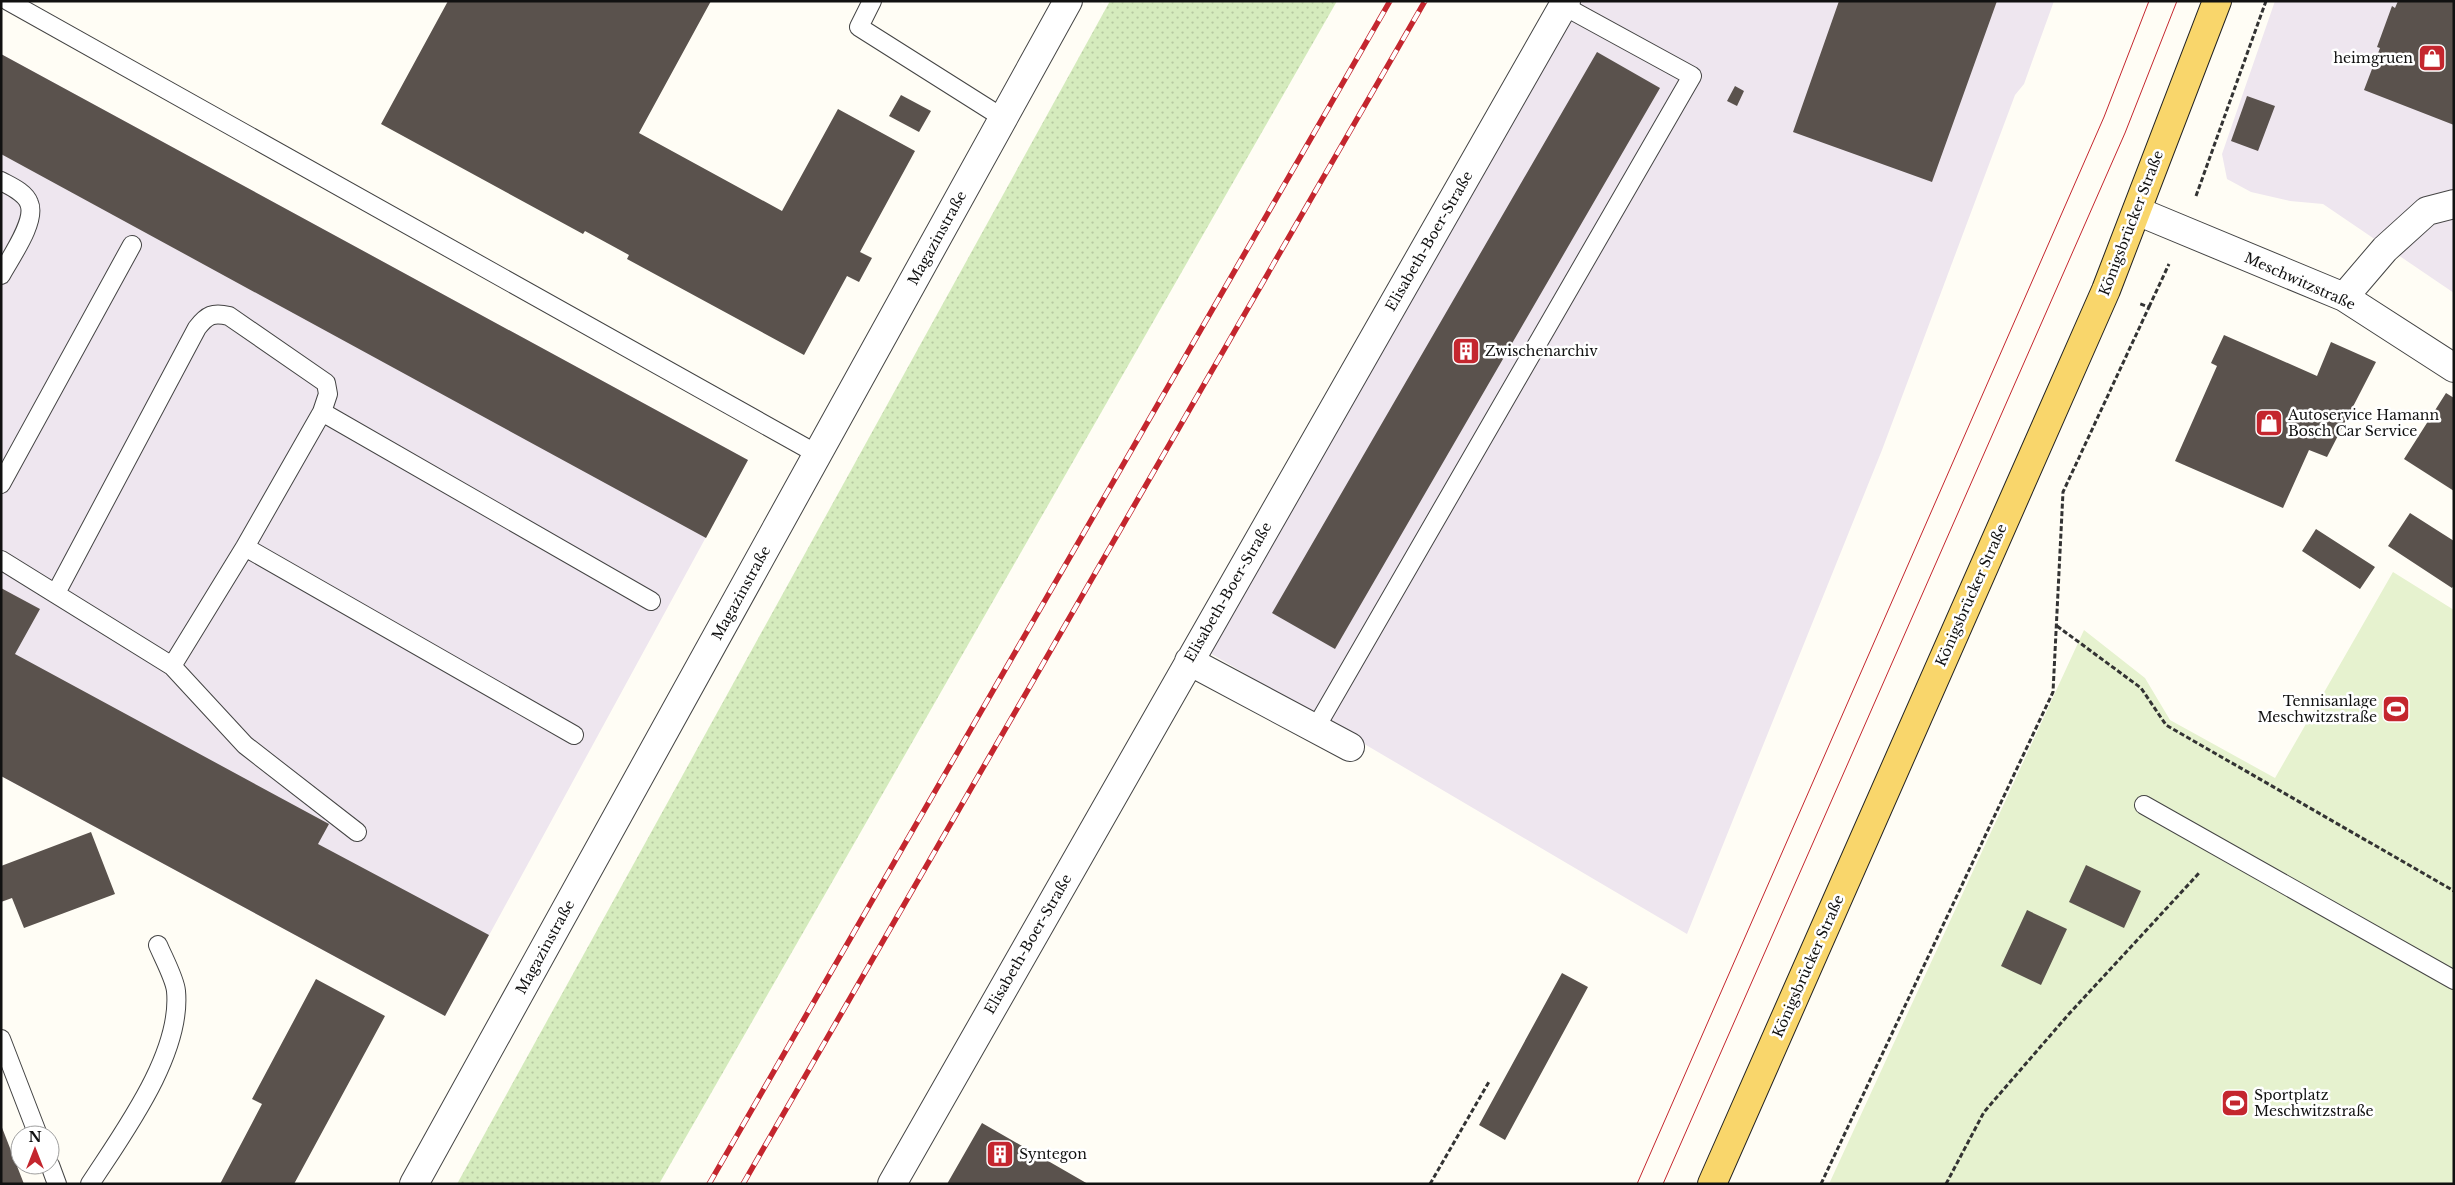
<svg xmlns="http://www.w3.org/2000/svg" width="2455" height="1185" font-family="'Libre Baskerville',serif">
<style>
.industrial{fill:#eee6ef}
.garden{fill:url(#garden-dots)}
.pitch{fill:#e6f2cf}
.building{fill:#5a524d}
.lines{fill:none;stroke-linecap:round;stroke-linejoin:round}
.lane-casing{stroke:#444;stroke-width:20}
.street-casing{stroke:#444;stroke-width:30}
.primary-casing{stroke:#222;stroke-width:30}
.path{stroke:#333;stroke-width:3;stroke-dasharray:5 2.5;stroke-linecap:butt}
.lane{stroke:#fff;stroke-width:18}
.street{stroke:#fff;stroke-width:28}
.primary{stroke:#f9d66b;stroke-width:28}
.tram{stroke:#c4262e;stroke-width:1}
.rail-casing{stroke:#c4262e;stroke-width:5.5}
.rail{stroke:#fff;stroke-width:4;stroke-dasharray:11;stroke-linecap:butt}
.labels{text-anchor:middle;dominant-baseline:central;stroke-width:5;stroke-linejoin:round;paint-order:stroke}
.poi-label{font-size:14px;fill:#111;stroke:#fff;text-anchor:start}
.street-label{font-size:14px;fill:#111;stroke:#fff}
</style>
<defs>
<pattern id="garden-dots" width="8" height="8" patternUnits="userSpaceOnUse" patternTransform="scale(1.25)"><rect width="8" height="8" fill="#d5ebbd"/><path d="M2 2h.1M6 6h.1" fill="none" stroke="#b6c8a1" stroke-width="1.8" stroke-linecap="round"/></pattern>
</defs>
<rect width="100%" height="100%" fill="#fffdf5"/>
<path class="industrial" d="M1556,1H2054L2024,84L2015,95L1882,450L1687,934L1198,646Z
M2275,1H2454V293L2323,204L2290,201L2251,192L2227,179L2222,154Z
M1,54L748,460L445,1016L1,776Z"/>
<path class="garden" d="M1110,1H1337L659,1184H457Z"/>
<path class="pitch" d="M2393,572L2454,610V1184H1829L2084,630L2145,678L2170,720L2275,778Z"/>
<path class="building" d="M448,1H711L639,133L782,211L838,109L915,151L860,252L872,258L859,282L847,276L804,355L627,259L629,255L585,231L583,234L381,124Z
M1839,1H1997L1932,182L1793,132Z
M2398,1H2454V125L2364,90L2380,48L2377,47L2392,6L2395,8Z
M1597,52L1660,88L1335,649L1272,613Z
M1,54L748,460L706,538L1,154Z
M1735,86L1744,91L1737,106L1727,101Z
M901,95L931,111L919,132L889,116Z
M2247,96L2275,106L2258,151L2231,141Z
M2224,335L2317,376L2331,342L2376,362L2327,457L2309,450L2283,508L2175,461L2217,366L2211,363Z
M2446,393L2454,398V491L2404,459Z
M2410,513L2454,541V585L2452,588L2388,546Z
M2316,529L2375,567L2360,589L2302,551Z
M1,588L40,609L15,654L329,824L318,844L489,935L445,1016L1,776Z
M91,832L115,894L24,928L12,898L1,902V866Z
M2086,865L2141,891L2124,928L2069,902Z
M2027,910L2067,929L2041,985L2001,966Z
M1562,973L1588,987L1505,1140L1479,1125Z
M316,979L385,1016L294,1184H220L262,1104L252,1099Z
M982,1123L1088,1184H947Z
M1,1125L24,1184H1Z"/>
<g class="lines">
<g class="lane-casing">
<path id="lane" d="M8,1L817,454
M872,1L859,27L1003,118
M1,181C10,186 25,192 29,203C37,221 10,258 1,275
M322,412L651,601
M1,484L132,245
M245,547L574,735
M1,560L172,666L245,745L357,832
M56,593L197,328C207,315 213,312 229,316L326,383L328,394L322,412L245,547L172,666
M1315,729L1692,76L1564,6
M2144,805L2454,980
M1,1039L38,1135
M50,1165L57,1184
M90,1184C123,1133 182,1054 176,991C175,979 163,957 158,945"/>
</g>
<g class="street-casing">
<path id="street" d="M2137,211L2344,297L2454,368
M2344,297L2385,249L2427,211L2454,204
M1189,661L1350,747
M414,1184L1068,1
M892,1184L1566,1"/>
</g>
<g class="primary-casing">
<path id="primary" d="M1712,1184L2106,290L2217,1"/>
</g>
<path class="path" d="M2196,196L2266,1
M2149,307L2169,264
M2057,626L2141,688L2166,725L2454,891
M1430,1184L1490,1080
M1821,1184L2053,692L2063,492L2149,307L2138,303
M1946,1184L1984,1112L2068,1015L2200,872"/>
<use href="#lane" class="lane"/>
<use href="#street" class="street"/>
<use href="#primary" class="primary"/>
<path class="tram" d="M1637,1184L2104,117L2149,1
M1663,1184L2125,133L2177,1"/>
<g class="rail-casing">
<path id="rail" d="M709,1184L1390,1
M743,1184L1425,1"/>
</g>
<use href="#rail" class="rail"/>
</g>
<defs>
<g id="shop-square" transform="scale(1.4375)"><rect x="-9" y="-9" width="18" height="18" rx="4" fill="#c4262e" stroke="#fff"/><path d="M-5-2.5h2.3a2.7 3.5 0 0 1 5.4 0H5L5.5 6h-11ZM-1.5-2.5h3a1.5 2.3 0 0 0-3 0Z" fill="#fff"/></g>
<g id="building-square" transform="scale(1.4375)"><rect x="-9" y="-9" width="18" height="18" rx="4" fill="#c4262e" stroke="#fff"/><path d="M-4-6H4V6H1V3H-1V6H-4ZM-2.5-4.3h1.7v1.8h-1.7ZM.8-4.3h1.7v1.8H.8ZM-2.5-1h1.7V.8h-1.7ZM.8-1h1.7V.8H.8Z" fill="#fff"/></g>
<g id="stadium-square" transform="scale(1.4375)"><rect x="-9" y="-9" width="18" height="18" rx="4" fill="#c4262e" stroke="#fff"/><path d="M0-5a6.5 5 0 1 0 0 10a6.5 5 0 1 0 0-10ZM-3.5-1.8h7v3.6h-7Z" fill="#fff"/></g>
</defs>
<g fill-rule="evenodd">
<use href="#shop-square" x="2432" y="58"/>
<use href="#building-square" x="1466" y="351"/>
<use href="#shop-square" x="2269" y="423"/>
<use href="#stadium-square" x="2396" y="709"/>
<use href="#stadium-square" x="2235" y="1103"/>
<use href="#building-square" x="1000" y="1154"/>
</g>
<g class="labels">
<g class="poi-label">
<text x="2413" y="58" text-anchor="end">heimgruen</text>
<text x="1485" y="351">Zwischenarchiv</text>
<text x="2288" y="415">Autoservice Hamann<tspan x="2288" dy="16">Bosch Car Service</tspan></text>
<text x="2377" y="701" text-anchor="end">Tennisanlage<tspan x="2377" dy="16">Meschwitzstraße</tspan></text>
<text x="2254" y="1095">Sportplatz<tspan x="2254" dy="16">Meschwitzstraße</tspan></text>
<text x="1019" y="1154">Syntegon</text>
</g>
<g class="street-label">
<text transform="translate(2131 223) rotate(-69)">Königsbrücker Straße</text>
<text transform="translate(937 238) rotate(-61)">Magazinstraße</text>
<text transform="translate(1429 241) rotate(-60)">Elisabeth-Boer-Straße</text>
<text transform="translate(2300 281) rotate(24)">Meschwitzstraße</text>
<text transform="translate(1228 592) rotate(-60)">Elisabeth-Boer-Straße</text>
<text transform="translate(741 593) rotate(-61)">Magazinstraße</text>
<text transform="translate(1971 595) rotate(-66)">Königsbrücker Straße</text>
<text transform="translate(1028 944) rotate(-60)">Elisabeth-Boer-Straße</text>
<text transform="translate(545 947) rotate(-61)">Magazinstraße</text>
<text transform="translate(1808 966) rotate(-66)">Königsbrücker Straße</text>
</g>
</g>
<rect width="2455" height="1185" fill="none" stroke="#111111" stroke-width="5"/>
<g transform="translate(35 1150)"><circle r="24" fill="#ffffff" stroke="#a0a0a0"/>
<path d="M0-4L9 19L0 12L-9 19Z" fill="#c4262e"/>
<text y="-8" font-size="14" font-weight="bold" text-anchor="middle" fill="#111111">N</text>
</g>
</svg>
